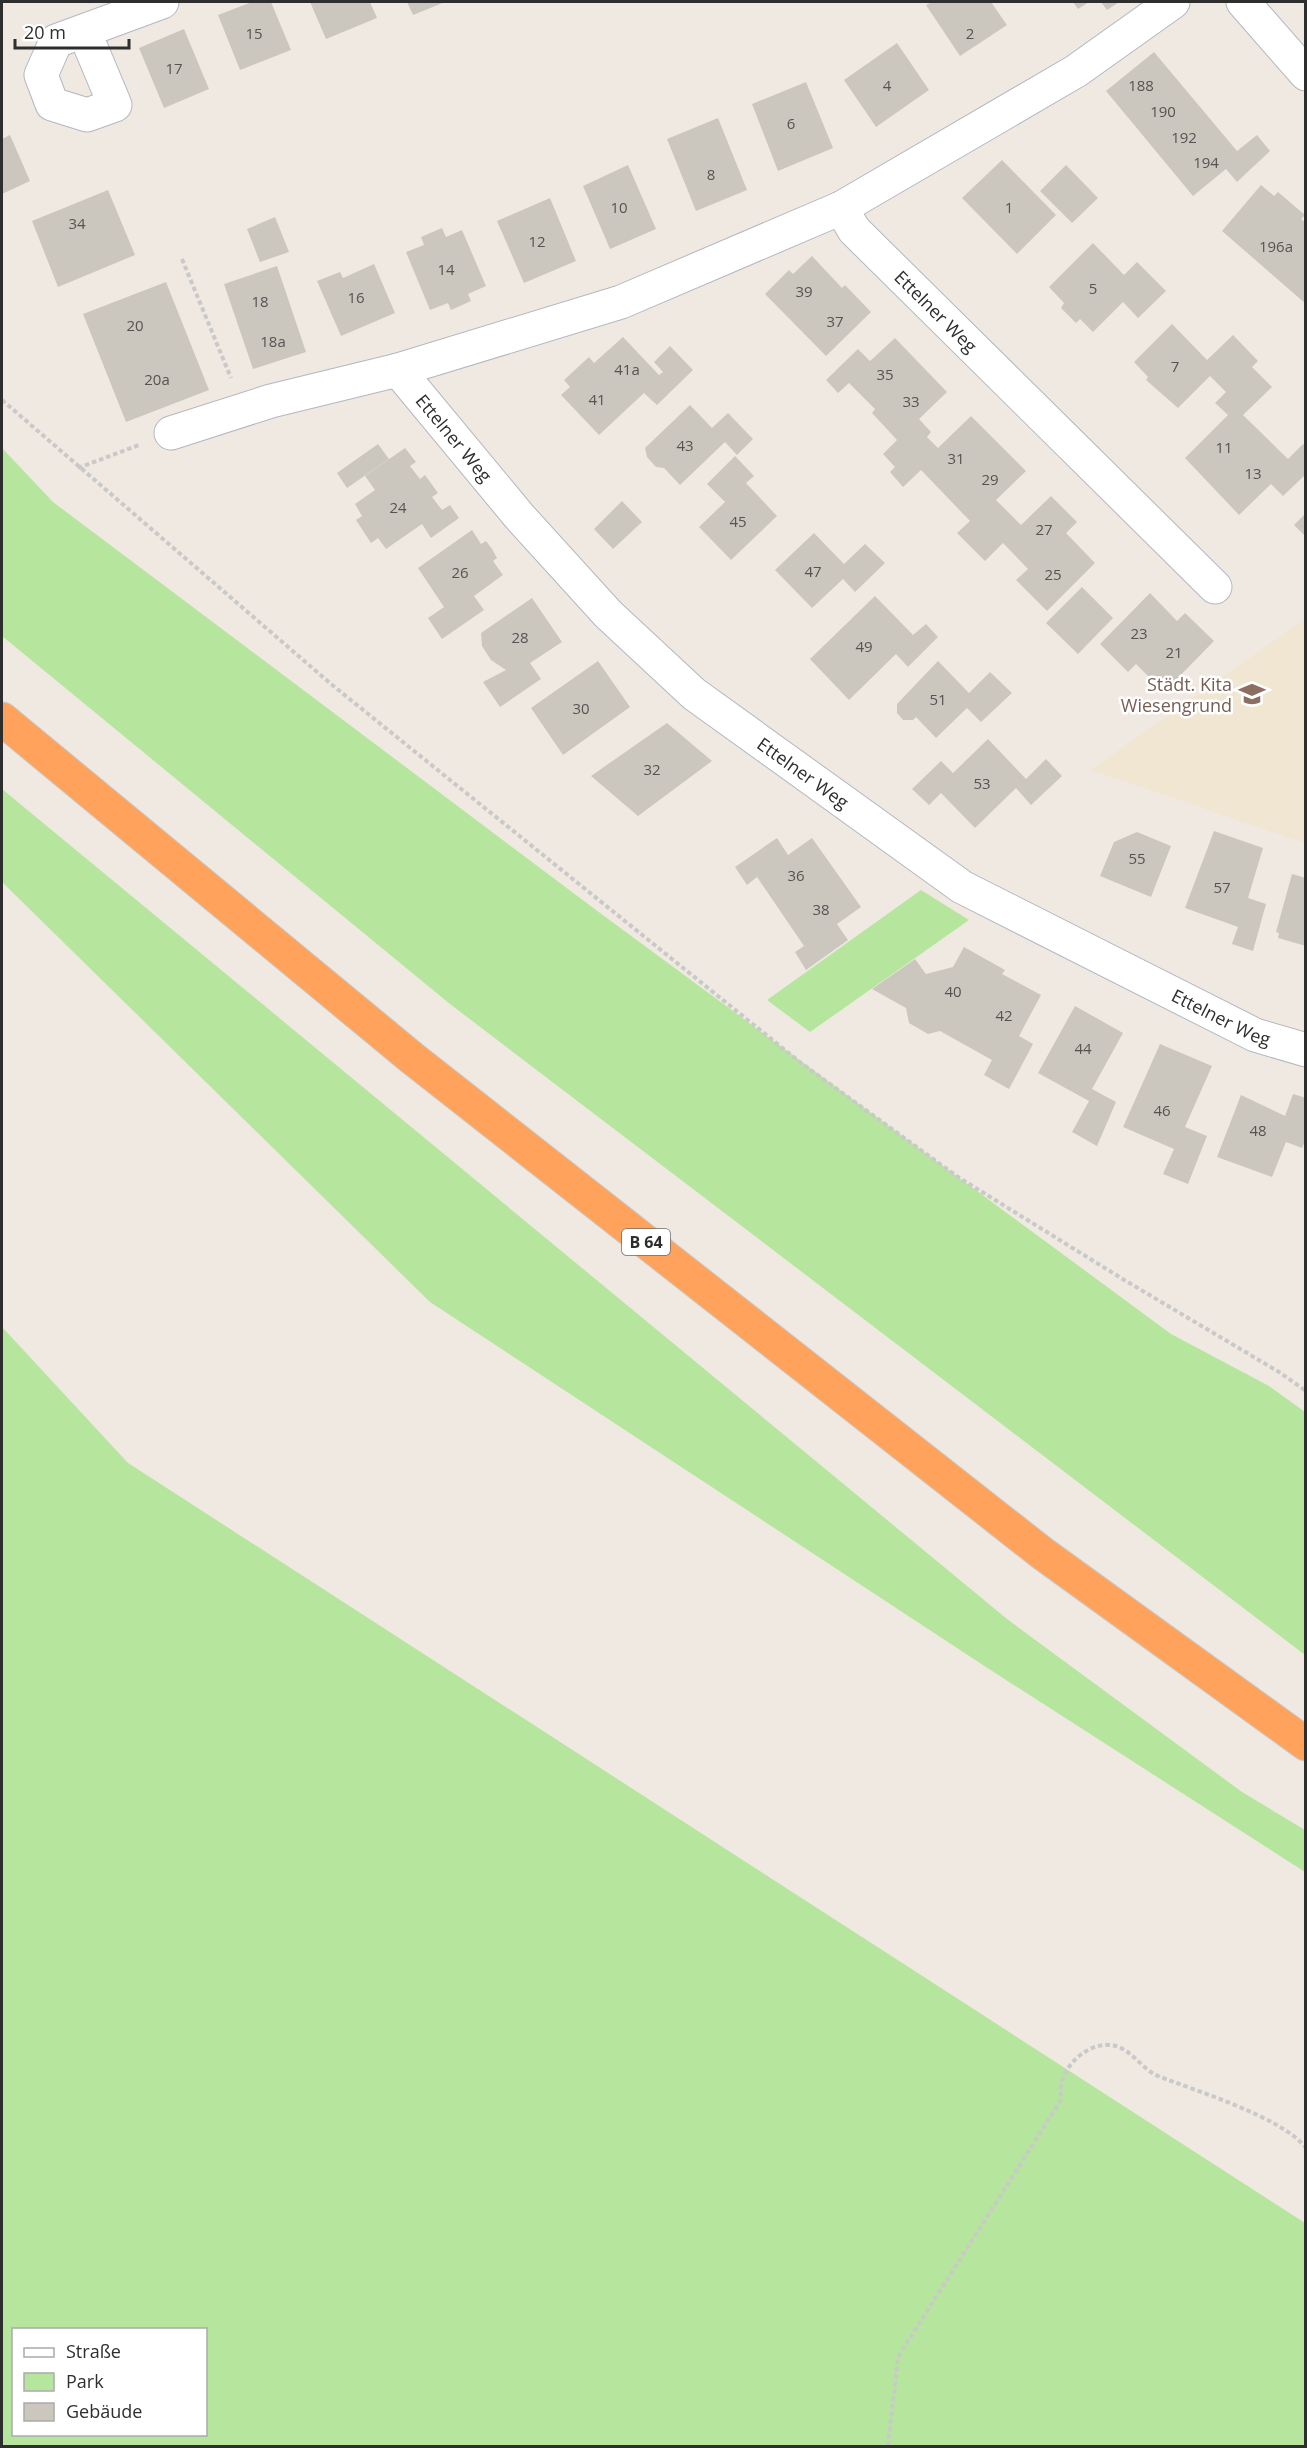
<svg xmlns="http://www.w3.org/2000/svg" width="1307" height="2448" font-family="'Open Sans',sans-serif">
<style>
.education{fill:#f0e6d1}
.green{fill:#b6e59e;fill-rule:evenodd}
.building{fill:#cbc7bf}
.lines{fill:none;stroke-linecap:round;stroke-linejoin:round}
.minor-casing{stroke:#b4b7c1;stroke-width:35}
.highway-casing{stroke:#c9c9c9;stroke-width:35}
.path{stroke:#c9c9c9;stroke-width:4;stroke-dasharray:4.5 3;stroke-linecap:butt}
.minor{stroke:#fff;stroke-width:33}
.highway{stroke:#ffa35c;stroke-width:33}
.labels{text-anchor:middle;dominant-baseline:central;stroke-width:5;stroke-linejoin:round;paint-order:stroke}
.number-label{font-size:15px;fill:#555452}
.shield{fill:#fff;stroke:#6d6d6d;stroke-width:1.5}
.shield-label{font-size:16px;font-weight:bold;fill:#2e2e2e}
.street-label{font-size:18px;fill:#2e2e2e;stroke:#fff}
.education-label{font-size:18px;fill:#785e54;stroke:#fff;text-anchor:end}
</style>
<rect width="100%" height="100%" fill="#efe9e1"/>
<path class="education" d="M1305,619V843L1091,770Z"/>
<path class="green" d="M2,448L53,502L596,910L1171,1334L1269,1386L1305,1412V1655L450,1004L2,636Z
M2,789L1007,1619L1242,1792L1305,1830V1872L989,1669L430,1302L2,882Z
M921,890L969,920L810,1032L767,1000Z
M2,1327L128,1463L1305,2223V2446H2ZM14,2330H206V2434H14Z"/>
<path class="building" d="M252,2H271L291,50L240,70L218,15Z
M310,2H370L377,18L326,39Z
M407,2H445L413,15Z
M932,2H991L1007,25L960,56L926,5Z
M1073,2H1089L1078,9Z
M1101,2H1119L1107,10Z
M184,29L209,89L164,108L139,48Z
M897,43L929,90L876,127L844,80Z
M1154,52L1237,151L1257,135L1270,151L1237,182L1226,169L1193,196L1106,91Z
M806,82L833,148L778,171L752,104Z
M718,118L747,190L696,211L667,139Z
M10,135L30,181L2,194V139Z
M1002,160L1056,215L1017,254L962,198Z
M628,165L656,229L610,249L583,186Z
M1066,165L1098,198L1072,223L1040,191Z
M1261,185L1274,196L1278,192L1305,215L1301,219L1306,223V304L1222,231Z
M108,190L135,255L58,287L32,221Z
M550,198L576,261L524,283L497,221Z
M275,217L289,252L260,262L247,229Z
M442,228L446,237L462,230L486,286L468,294L471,301L460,306L451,310L448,303L430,310L406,252L424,245L421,237Z
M1093,243L1124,275L1137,262L1166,291L1138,318L1123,302L1093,332L1080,319L1076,323L1061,308L1064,303L1049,287Z
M812,256L842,288L845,285L871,312L826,356L765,294L789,270L793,274Z
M374,264L395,313L341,336L317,281L340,272L343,278Z
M277,266L306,352L253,369L224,284Z
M166,282L209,390L126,422L83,314Z
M1172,324L1207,360L1233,335L1258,361L1252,367L1272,387L1243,415L1288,459L1303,444L1306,446V474L1283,496L1271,484L1239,515L1185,458L1228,415L1215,403L1226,392L1210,376L1178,408L1146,380L1148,377L1134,362Z
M623,337L659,375L663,372L654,362L670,346L693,370L657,405L644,393L599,435L561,395L570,387L564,380L589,357L594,363Z
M895,338L947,392L919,419L931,432L927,437L938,448L971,416L1026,471L996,500L1021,525L1051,496L1077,522L1066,533L1095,563L1047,611L1016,580L1028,569L1003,543L985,561L957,533L970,521L921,470L903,487L890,472L895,467L883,454L897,440L872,413L875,409L849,383L838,393L826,380L858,349L870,361Z
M690,405L712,428L728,413L753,439L737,455L725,442L680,485L664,468L656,467L647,457L645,448Z
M378,444L389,459L347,488L337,473Z
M405,448L416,462L410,466L420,479L425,475L438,493L432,497L442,510L450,505L459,518L431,538L422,524L386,549L378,538L371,543L356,520L362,516L355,504L375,490L365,476Z
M735,456L754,476L746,483L777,516L731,560L699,527L725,502L707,484Z
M622,501L642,522L613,549L594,529Z
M1306,513V537L1294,525Z
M472,530L481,544L486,541L492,549L497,558L493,561L503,575L474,596L484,610L442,639L428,618L444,607L418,568Z
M814,533L844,564L865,544L885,563L855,592L843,579L812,608L775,570Z
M1082,587L1113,618L1078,654L1046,623Z
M1150,593L1177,621L1185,613L1214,641L1164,692L1136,664L1128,672L1100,644Z
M875,596L913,635L926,624L938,637L908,667L896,654L849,700L810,659Z
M532,598L562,642L530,663L541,679L500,707L483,682L506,670L491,660L482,646L481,633Z
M598,661L630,707L563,755L531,708Z
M938,661L969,693L990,672L1012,693L981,722L967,708L936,738L916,717L913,720H903L897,713V704Z
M667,723L712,761L638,816L591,776Z
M988,739L1026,779L1046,759L1062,776L1031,805L1016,788L975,828L941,793L929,805L912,789L941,761L953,773Z
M1214,831L1263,848L1248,898L1266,904L1253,951L1232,944L1238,927L1185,908Z
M1137,832L1171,846L1151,897L1100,876L1114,842Z
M777,838L788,855L812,838L861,907L837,924L848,940L806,970L795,952L804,946L757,877L747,885L735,867Z
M1292,874L1306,878V946L1278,938L1279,933L1276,932Z
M964,947L1005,970L1002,974L1041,995L1019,1036L1033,1044L1009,1089L984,1075L992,1060L940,1031L928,1034L909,1023L906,1008L872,989L915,959L926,974L953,967Z
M1075,1006L1123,1033L1092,1089L1116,1102L1097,1146L1072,1132L1089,1101L1038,1073Z
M1160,1044L1212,1066L1185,1127L1207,1136L1188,1184L1163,1174L1174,1149L1123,1127Z
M1293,1094L1306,1098V1139L1302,1148L1286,1142L1272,1177L1217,1157L1241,1095L1285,1116Z"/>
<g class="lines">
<g class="minor-casing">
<g id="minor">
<path d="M1243,2L1306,74"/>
<path d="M84,31L115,105L87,115L52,104L41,75L56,41L162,2"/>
<path id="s1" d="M841,208L854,230L1215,587"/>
<path id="s2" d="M398,370L519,516L608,614L694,694L962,887L1255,1035L1306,1050"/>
<path d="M171,433L271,401L398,370L621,302L841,208L1076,71L1173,2"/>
</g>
</g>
<g class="highway-casing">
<path id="highway" d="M2,719L412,1058L1042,1553L1306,1744"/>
</g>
<path class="path" d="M182,259L231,378
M2,400L331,684L801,1063L958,1177L1121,1278L1279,1372L1306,1391
M78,468L139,445
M888,2446L898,2357L1061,2100C1061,2094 1060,2087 1062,2082C1067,2063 1086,2046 1105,2045C1129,2043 1139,2068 1158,2076C1196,2091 1282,2117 1306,2148"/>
<use href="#minor" class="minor"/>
<use href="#highway" class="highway"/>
</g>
<defs>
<g id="school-bare" transform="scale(2.07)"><path d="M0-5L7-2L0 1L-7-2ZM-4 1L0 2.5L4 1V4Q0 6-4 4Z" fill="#8d6e63" stroke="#fff" stroke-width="2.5" paint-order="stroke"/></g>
</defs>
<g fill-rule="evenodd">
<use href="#school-bare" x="1252" y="694"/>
</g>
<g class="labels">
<g class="number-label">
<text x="254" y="33">15</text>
<text x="970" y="33">2</text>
<text x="174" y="68">17</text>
<text x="887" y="85">4</text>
<text x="1141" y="85">188</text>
<text x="1163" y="111">190</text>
<text x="791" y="123">6</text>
<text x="1184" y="137">192</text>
<text x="1206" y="162">194</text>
<text x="711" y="174">8</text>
<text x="619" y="207">10</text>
<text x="1009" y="207">1</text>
<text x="77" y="223">34</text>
<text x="537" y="241">12</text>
<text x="1276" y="246">196a</text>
<text x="446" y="269">14</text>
<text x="1093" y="288">5</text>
<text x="804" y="291">39</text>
<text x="356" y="297">16</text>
<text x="260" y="301">18</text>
<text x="835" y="321">37</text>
<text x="135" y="325">20</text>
<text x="273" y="341">18a</text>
<text x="1175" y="366">7</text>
<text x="627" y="369">41a</text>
<text x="885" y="374">35</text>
<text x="157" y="379">20a</text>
<text x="597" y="399">41</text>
<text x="911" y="401">33</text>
<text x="685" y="445">43</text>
<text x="1224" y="447">11</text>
<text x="956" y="458">31</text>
<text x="1253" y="473">13</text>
<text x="990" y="479">29</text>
<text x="398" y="507">24</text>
<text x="738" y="521">45</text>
<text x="1044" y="529">27</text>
<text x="813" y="571">47</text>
<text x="460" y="572">26</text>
<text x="1053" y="574">25</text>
<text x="1139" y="633">23</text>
<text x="520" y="637">28</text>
<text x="864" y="646">49</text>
<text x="1174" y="652">21</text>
<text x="938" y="699">51</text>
<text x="581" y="708">30</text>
<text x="652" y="769">32</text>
<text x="982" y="783">53</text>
<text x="1137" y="858">55</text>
<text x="796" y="875">36</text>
<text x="1222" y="887">57</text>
<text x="821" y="909">38</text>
<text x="953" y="991">40</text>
<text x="1004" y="1015">42</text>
<text x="1083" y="1048">44</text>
<text x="1162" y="1110">46</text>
<text x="1258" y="1130">48</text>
</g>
<rect class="shield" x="622" y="1229" width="48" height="26" rx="4.5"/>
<g class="shield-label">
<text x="646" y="1242">B 64</text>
</g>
<g class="street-label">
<text stroke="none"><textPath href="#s1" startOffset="141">Ettelner Weg</textPath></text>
<text stroke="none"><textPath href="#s2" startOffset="88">Ettelner Weg</textPath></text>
<text stroke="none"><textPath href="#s2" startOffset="574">Ettelner Weg</textPath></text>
<text stroke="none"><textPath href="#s2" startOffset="1060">Ettelner Weg</textPath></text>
</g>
<g class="education-label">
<text x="1232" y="684">Städt. Kita<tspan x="1232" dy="21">Wiesengrund</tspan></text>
</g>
</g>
<rect width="1307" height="2448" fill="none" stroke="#2e2e2e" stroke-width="6"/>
<rect x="12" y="2328" width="195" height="108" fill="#ffffff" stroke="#ababab" stroke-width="1.5"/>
<rect x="24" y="2348" width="30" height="9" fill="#ffffff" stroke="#ababab" stroke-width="1.5"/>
<text x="66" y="2358" font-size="18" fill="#2e2e2e">Straße</text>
<rect x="24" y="2373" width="30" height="18" fill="#b6e59e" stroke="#ababab" stroke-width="1.5"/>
<text x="66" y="2388" font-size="18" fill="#2e2e2e">Park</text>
<rect x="24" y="2403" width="30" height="18" fill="#cbc7bf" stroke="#ababab" stroke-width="1.5"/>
<text x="66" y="2418" font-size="18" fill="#2e2e2e">Gebäude</text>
<path d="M15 39v9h114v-9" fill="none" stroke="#2e2e2e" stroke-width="3"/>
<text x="24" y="39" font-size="18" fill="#2e2e2e" stroke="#ffffff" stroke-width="4.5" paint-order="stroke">20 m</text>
</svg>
